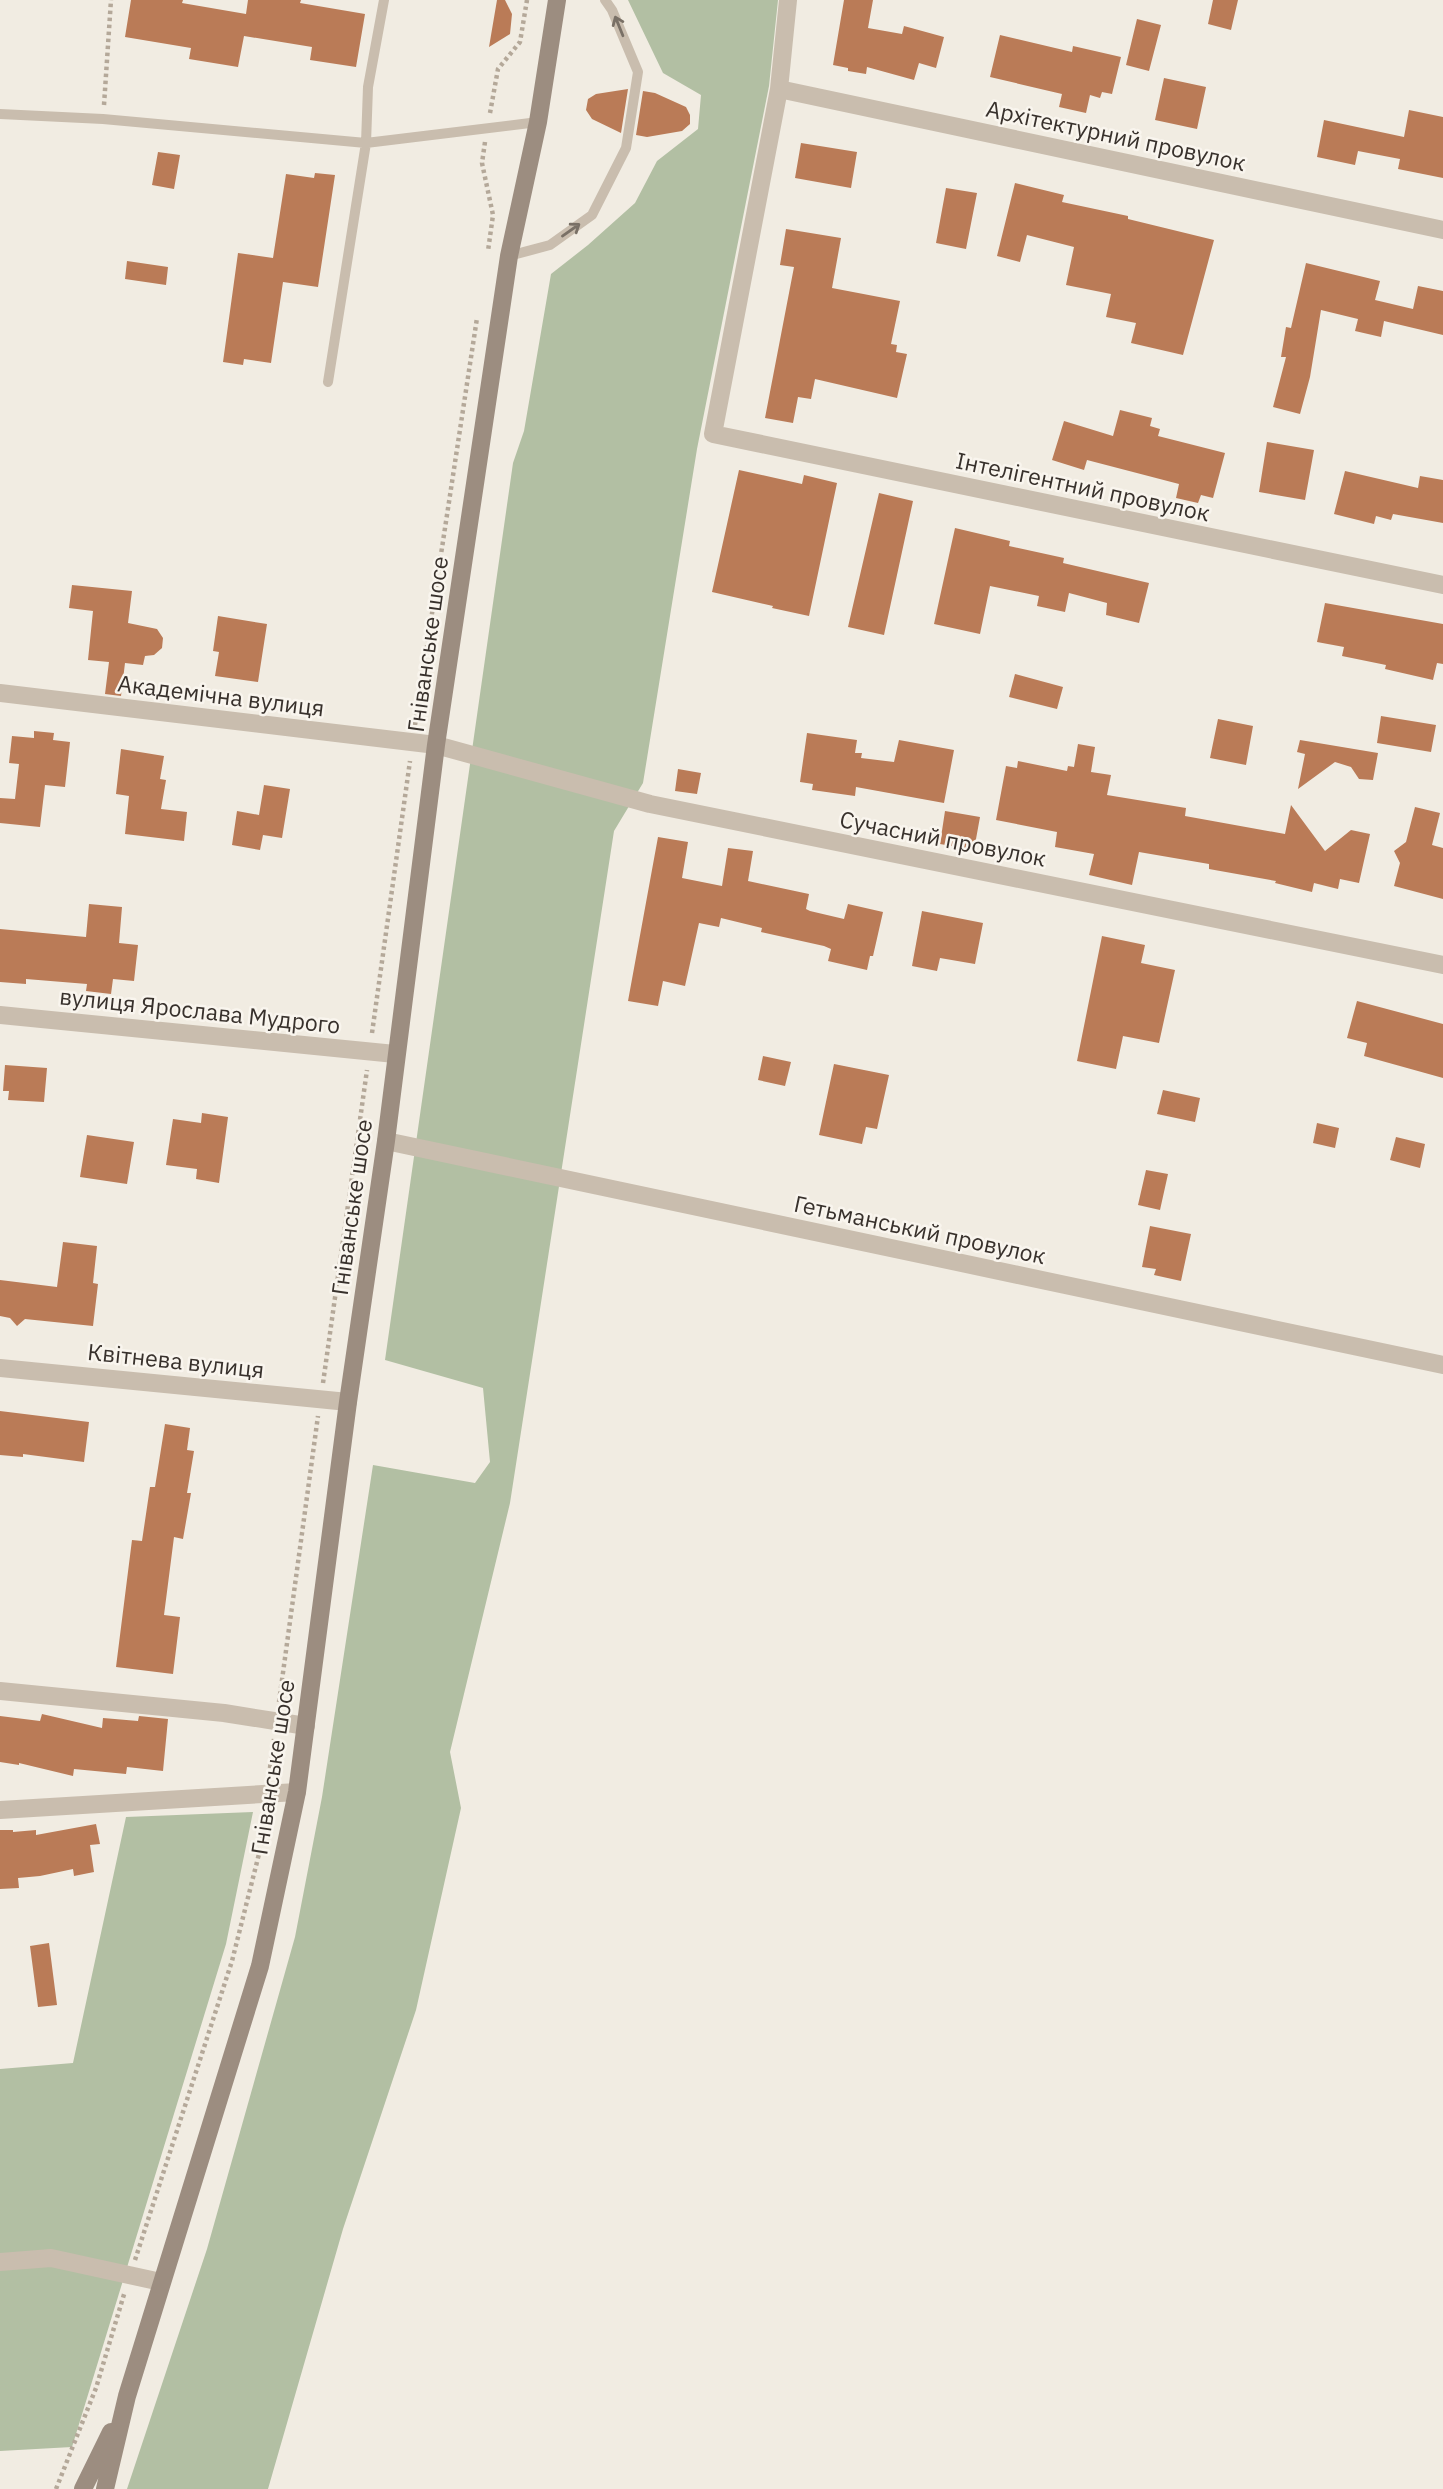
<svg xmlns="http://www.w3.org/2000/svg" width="1443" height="2489" font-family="'IBM Plex Sans',sans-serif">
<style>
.green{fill:#b2bfa3}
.building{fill:#ba7b57}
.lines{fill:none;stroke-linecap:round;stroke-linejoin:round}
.path{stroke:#b4a899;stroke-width:4.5;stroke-dasharray:3.5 3.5;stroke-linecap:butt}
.service{stroke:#c9bdae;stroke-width:10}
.minor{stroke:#c9bdae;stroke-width:18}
.secondary{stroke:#9c8d80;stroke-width:18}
.oneway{stroke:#797066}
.labels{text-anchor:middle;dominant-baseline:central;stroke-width:5;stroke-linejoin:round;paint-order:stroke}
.street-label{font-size:23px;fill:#38312c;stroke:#f9f5ee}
</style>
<rect width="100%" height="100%" fill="#f1ece2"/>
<path class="green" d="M628,0H778L769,86L697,449L643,783L614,831L510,1503L450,1752L461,1808L416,2010L343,2229L268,2489H127L207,2249L295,1937L322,1797L373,1465L475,1483L490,1462L483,1388L385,1360L513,463L524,431L551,274L588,245L635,203L657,161L698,129L701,95L663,73Z
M253,1812L226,1944L72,2447L0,2451V2069L73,2063L126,1817Z"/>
<path class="building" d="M131,0H183L182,3L246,14L248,0H301L300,3L365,14L356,67L310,60L312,47L244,36L238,67L189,59L191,48L125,37Z
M497,0H505L512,14L510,34L489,47Z
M844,0H873L868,28L902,34L904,26L944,37L936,68L919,63L914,80L867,67L866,74L848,71V68L833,65Z
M1213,0H1238L1231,30L1208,24Z
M1137,19L1161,25L1149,71L1126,65Z
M1000,35L1072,52L1073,46L1121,57L1112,94L1102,92L1100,98L1090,95L1086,113L1059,107L1062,94L990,77Z
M1164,78L1206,87L1197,129L1155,120Z
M628,89L621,133L592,119L586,110L588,99L596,94Z
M643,91L655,93L686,107L690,115V124L682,131L647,137L636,135Z
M1409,110L1443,117V178L1398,169L1400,159L1358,151L1355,165L1317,157L1324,120L1404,137Z
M801,143L857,152L851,188L795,178Z
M158,152L180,155L174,189L152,185Z
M315,173L335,175L318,287L283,282L271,363L244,359L243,365L223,362L238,253L273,258L286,174L314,178Z
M1015,183L1064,195L1062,202L1128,216V219L1214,240L1183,355L1131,343L1136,323L1106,317L1111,294L1066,285L1074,247L1027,235L1020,262L997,256Z
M946,188L977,193L966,249L936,243Z
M786,229L841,238L832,288L900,301L891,344L897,345L896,352L907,354L897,398L815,379L811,399L798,397L793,423L765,418L794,267L780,265Z
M127,261L168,267L166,285L125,279Z
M1306,263L1380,281L1375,300L1413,309L1418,286L1443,291V335L1384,321L1381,337L1355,331L1358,319L1321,310L1310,377L1300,414L1273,407L1286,357H1281L1286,327L1291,328Z
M1120,410L1152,418L1150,426L1160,429L1158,436L1225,453L1213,498L1201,495L1198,503L1176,498L1179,484L1087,460L1084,470L1052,460L1064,421L1113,436Z
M1267,442L1314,450L1305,500L1259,492Z
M739,470L802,484L804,475L837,483L809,616L772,608L773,606L712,592Z
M1345,471L1418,488L1420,476L1443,480V523L1393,514L1391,520L1376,516L1374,524L1334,514Z
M879,493L913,501L884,635L848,627Z
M955,528L1010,541L1009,546L1064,558L1063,563L1149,583L1139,623L1106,615L1107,603L1069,593L1065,612L1037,606L1039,596L990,586L980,634L934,624Z
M72,585L132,591L128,623L157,629L163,638L162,648L154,655L145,656L143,665L125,663L121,696L105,694L109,662L88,660L93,611L69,608Z
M1325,603L1443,624V664L1437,663L1433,680L1385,669L1386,665L1342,656L1344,647L1317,642Z
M218,616L267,624L258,682L215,676L219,652L213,651Z
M1015,674L1063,687L1057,709L1009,697Z
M1381,716L1436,725L1431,752L1377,743Z
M1218,719L1253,726L1246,765L1210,758Z
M34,731L54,733L53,740L70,742L65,787L45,785L40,827L0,823V798L15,799L19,764L9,763L12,736L34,738Z
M807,733L857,740L855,753H862L861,758L894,762L899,740L954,750L944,803L856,787L855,796L812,790L813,784L800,782Z
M1300,740L1378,753L1373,780L1359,779L1351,767L1335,762L1298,789L1305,754L1297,752Z
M1078,744L1095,747L1091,772L1111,775L1107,795L1186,808L1185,816L1285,834L1291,805L1325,851L1351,830L1370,834L1359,883L1340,879L1338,889L1314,883L1312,892L1275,883L1276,881L1209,869V864L1139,852L1132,885L1089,875L1094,854L1055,847L1057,832L996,820L1006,766L1017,768L1018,761L1067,771L1068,766L1074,767Z
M121,749L164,756L160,779L166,780L161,809L187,812L184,841L125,834L129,796L116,794Z
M678,769L701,773L697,794L675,791Z
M264,785L290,789L282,838L263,835L260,850L232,845L237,811L259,815Z
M1415,807L1440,813L1432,845L1443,848V899L1394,886L1400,863L1394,851L1406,842Z
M945,811L980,817L974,850L940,844Z
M658,837L688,842L682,878L722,886L728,848L753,851L748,881L809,894L806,909L810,911L844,919L848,904L883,912L873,956H870L867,970L828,961L831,949L824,946L761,932L762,928L721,918L719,927L699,923L685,986L663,981L658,1006L628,1001Z
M89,904L122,907L119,943L138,945L134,981L113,979L111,994L86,991L87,984L26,979V984L0,982V929L86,937Z
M922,911L983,923L975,964L940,958L937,971L912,966Z
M1102,936L1145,945L1141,963L1175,970L1159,1043L1123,1036L1116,1069L1077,1061Z
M1357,1001L1443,1024V1078L1364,1056L1367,1043L1347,1038Z
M763,1056L791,1062L785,1086L758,1080Z
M834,1064L889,1075L877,1129L866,1127L862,1144L819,1135Z
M5,1065L47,1068L44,1102L8,1100L9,1091H3Z
M1163,1090L1200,1098L1195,1122L1157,1114Z
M202,1113L228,1117L219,1183L196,1179L197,1169L166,1165L173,1119L201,1123Z
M1317,1123L1339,1128L1335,1148L1313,1143Z
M87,1135L134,1142L127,1184L80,1177Z
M1396,1137L1425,1144L1420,1168L1390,1160Z
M1146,1170L1168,1174L1160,1210L1138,1205Z
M1150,1226L1191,1234L1181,1281L1154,1275L1156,1269L1142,1267Z
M63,1242L97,1246L93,1283L98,1284L93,1326L25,1319L17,1326L10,1318L0,1316V1280L57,1287Z
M0,1411L89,1422L84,1462L23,1454V1457L0,1455Z
M165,1424L190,1428L187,1450L194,1451L187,1493H191L183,1539L174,1537L164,1615L180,1617L173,1674L116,1667L132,1540L142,1541L150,1487H155Z
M42,1714L102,1728L103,1718L138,1721L139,1716L168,1719L163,1771L127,1767L126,1774L74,1769L73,1776L19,1763V1765L0,1762V1716L40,1721Z
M96,1824L100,1844L90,1845L94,1872L74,1876L73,1869L40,1876L18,1878L19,1888L0,1889V1830H13V1832L36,1830V1835Z
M49,1943L57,2005L38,2007L30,1946Z"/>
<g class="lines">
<path class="path" d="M104,105L111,0
M490,113L498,69L520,42L527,0
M485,142L482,163L493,215L488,251
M415,725L477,318
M372,1033L410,761
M323,1383L367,1070
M279,1702L318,1416
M269,1775L274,1739
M135,2260L232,1961L262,1842L265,1811
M56,2489L96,2388L125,2291"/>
<path class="service" d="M0,114L103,119L366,143L538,122
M509,256L550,245L592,215L626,148L638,72L612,10L605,0
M328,382L366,143L368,87L384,0"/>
<path class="minor" d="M788,0L779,89L713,434L1443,585
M779,89L1443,230
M0,693L436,745L650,804L1443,965
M0,1015L395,1054
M386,1141L1443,1365
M0,1368L348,1402
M0,1691L224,1713L306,1726
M0,1810L297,1792
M0,2262L51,2258L161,2282"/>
<path class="secondary" d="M83,2489L111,2432
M105,2489L127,2396L260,1966L297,1792L348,1402L386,1141L436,745L509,256L538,122L557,0"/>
</g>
<defs><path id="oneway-shaft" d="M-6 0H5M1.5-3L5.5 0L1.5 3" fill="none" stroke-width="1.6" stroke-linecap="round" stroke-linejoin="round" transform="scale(1.75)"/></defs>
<g class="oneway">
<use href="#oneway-shaft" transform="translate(619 26) rotate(-112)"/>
<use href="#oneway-shaft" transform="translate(571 230) rotate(-35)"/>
</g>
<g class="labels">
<g class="street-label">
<text transform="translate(1116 135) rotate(12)">Архітектурний провулок</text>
<text transform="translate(1083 486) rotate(12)">Інтелігентний провулок</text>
<text transform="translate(427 644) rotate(-82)">Гніванське шосе</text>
<text transform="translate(221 695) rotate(7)">Академічна вулиця</text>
<text transform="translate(943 838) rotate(11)">Сучасний провулок</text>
<text transform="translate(200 1010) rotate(6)">вулиця Ярослава Мудрого</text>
<text transform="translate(351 1207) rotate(-82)">Гніванське шосе</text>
<text transform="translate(920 1229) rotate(12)">Гетьманський провулок</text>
<text transform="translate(176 1360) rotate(6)">Квітнева вулиця</text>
<text transform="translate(272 1767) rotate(-81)">Гніванське шосе</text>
</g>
</g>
</svg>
